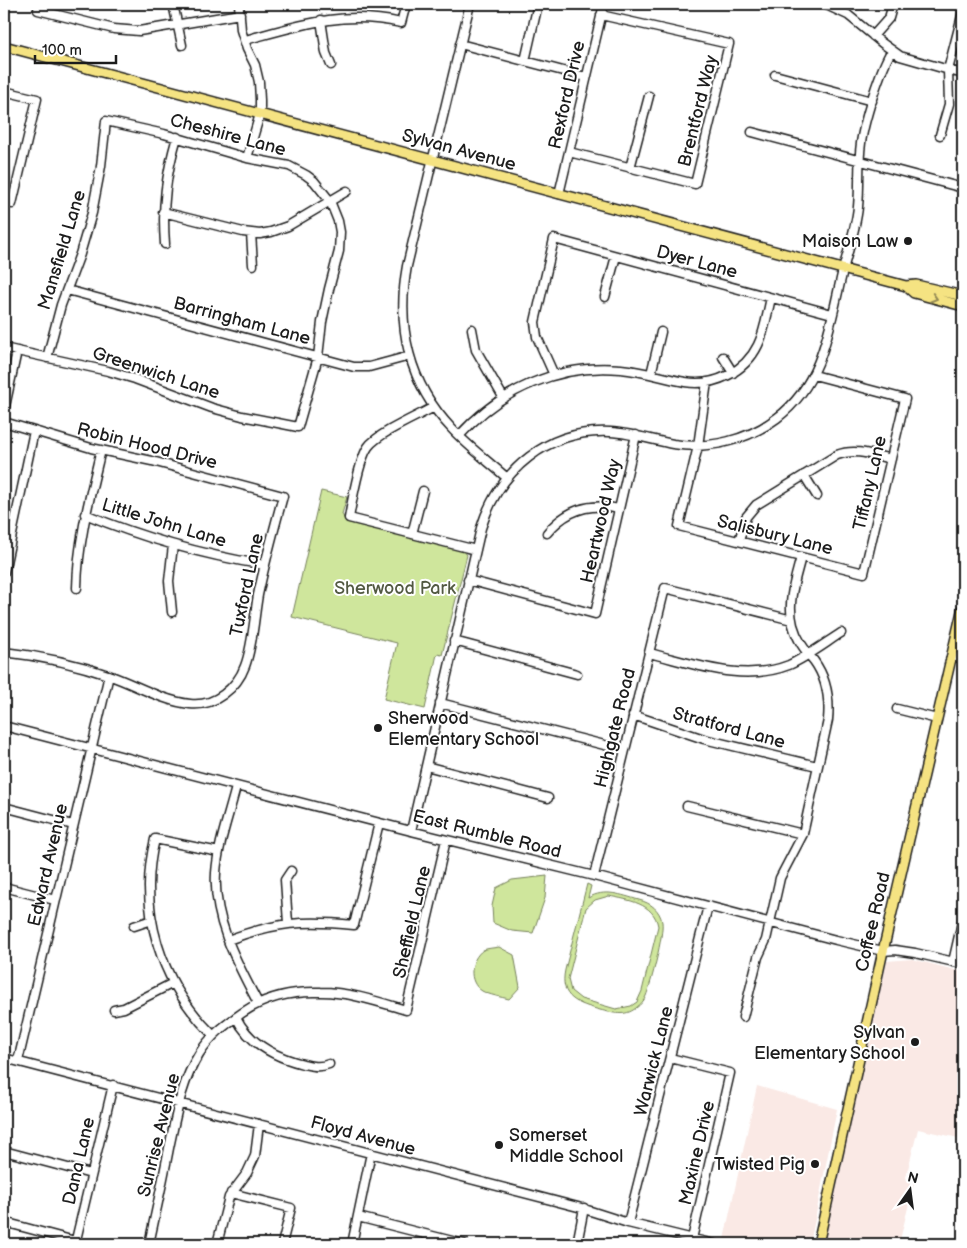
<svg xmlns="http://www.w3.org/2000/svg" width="967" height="1248" font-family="'Balsamiq Sans',sans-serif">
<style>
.built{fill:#fae9e5}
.green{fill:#cfe69c;stroke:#76815c;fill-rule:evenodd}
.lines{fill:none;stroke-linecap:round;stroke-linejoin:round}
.minor-casing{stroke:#1c1c1c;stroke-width:11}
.major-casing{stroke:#1c1c1c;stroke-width:12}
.minor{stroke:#fff;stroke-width:8}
.major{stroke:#f5e382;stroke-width:9}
.oneway{stroke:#938954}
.poi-dot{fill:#1c1c1c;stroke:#fff;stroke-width:2}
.labels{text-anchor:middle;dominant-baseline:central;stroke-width:4;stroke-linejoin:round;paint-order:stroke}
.street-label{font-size:18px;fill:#1c1c1c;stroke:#fff}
.poi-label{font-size:18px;fill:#1c1c1c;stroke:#fff;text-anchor:end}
.park-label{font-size:18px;fill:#525942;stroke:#fff}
</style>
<rect width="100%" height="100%" fill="#fff"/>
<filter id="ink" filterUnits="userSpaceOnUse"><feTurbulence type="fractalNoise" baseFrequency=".02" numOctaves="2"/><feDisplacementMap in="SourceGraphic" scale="10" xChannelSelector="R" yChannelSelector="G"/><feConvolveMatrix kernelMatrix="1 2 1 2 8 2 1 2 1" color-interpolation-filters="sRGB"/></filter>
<g filter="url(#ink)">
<path class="built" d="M912,959L963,972V1139L918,1129L905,1181L914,1183L899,1244H821L850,1113L887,961Z
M757,1086L837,1109L810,1244H723Z"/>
<path class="green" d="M321,491L347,497L342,514L346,522L464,551L467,555L442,655L437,654L425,709L384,699L397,643L292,617Z
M547,876L545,898L533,933L512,931L493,923L492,906L496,888L512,880Z
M587,884L591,886L588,898C605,888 621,895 639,900C651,903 660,910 662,922C664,934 651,984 646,996C644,1001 640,1005 636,1008C625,1017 613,1013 600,1010C578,1004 559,998 565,970ZM609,896C628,900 654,903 658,926L642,991L637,1002L631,1006L616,1009L581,999L571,991L568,979L586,908L595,900Z
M499,947L514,955L520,987L509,999C501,997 489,995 482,991C467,982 470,959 483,950C488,948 494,948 499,947Z"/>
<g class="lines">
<g class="minor-casing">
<path id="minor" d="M39,4L38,10L114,29L139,31L151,29L240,14
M173,4L182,45
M239,4L241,30L247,49L255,65L259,82L260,100V114L247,158
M470,4L407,266C396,327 409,384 452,429C469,447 489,462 507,478
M824,4L848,15L882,43L900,56L963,74
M321,20L326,53L331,65
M873,36L889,18L893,4
M245,40C300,25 343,10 401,23L406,4
M460,44L586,77
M525,61L538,4
M775,75L872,101
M4,91L37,99L12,204L4,202
M752,132L963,188
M940,135L949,104L948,70L963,12
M569,152L695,184L729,44L601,15
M630,168L649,96
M559,194L604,4
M163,212L243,232L260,234L271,232L288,226L347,191
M251,233L253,265
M165,244C162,205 166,175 177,137
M67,290L354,367H369L410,356
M605,297L616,256
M472,329L476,350L503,397
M4,348L17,351L108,371L135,379L212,408L242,416L298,427L318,357L322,322L329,289L339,251L340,232L338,221L330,201L314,181L306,175L289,166L247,158L164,134L106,121L101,166L92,213L80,254L61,305L47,358
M723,357L733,373
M651,374L661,332
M554,375L537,337L535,322L554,239L832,314
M707,382L698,446L679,526L864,573L905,399L814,375
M434,407C418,416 378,433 368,447C359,460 352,501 349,518L476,550
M4,411L17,351
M4,422L91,448L152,461L283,496C274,529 265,562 258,595C254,618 253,645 245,666C237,688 214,707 190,704C163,701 136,685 111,676C77,664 40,656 4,652
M459,436C500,390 559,363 621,369C643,371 664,378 685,382C714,387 745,372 758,345C765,331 767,314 771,298
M804,475L817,496
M85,514C143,538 203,555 265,565
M547,533C566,510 590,502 619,509
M412,534L423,491
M739,541L746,517L756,505L837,455C855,448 873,455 891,459
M4,572L34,431
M468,580L595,614L636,435
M77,588C78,540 90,496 101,450
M172,612L169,581L173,545
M454,641L577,674
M649,653C695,664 743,683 789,665C807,657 824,644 841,633
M952,656L963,659
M440,703L624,750
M897,709L937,719
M633,715L704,739L817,766
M4,726L411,831L594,876L836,940L883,951L895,950L915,953L963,964
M426,766L548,798
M236,787C229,815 218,844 216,873C213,920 237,963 258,1003
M687,806L803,834
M4,807L73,825
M411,831L481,528C499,470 548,429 610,432C632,433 652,440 673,444C709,450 748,440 777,418C824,383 830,323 843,270C848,250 856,228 858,207C860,186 858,164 861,143C864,121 880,69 892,50
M594,876L665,588L792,620
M4,887L55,900
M288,923L285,880L291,871
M134,926L152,920
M228,940C276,922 304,920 354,925L379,823
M953,962L963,918
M114,1010L124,1008L173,983
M236,1017C249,1044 275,1057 303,1064C313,1066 319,1068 329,1064
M743,1017L758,957L766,940L780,878L803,834L828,720C830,699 827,679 814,661C805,650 797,640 793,625C787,602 795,580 801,557
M213,1035C161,984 137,911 155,839L219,852
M4,1058L578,1207L628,1223L714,1244
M670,1058L730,1073L692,1239
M18,1061L109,675
M4,1151L91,1174
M231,1193L291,1208L282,1244
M358,1217L464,1244
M4,1222L75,1241
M628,1223L708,906
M75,1244L113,1085
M149,1244C156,1212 163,1180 169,1148C176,1116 181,1083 199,1054C210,1036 225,1025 242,1013C265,997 293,991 321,992C350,992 379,1002 406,1010L446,840
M217,1244L229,1197L247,1173L255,1156L259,1124
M352,1244L371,1153
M577,1244L584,1208"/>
</g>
<g class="major-casing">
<path id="major" d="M4,46L906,286L916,285L963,296
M906,286L914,293L963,306
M818,1244L883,951L963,607"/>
</g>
<use href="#minor" class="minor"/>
<use href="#major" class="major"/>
</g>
<defs><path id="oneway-chevron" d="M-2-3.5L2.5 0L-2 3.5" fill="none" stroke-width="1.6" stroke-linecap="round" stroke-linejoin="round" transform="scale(1.25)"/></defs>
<use class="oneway" href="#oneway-chevron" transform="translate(934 298) rotate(16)"/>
</g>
<g class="poi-dot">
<circle cx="908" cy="241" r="5"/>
<circle cx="378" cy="728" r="5"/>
<circle cx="915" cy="1042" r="5"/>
<circle cx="499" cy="1145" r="5"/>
<circle cx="815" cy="1164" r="5"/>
</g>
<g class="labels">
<g class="street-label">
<text transform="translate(567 95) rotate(-77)">Rexford Drive</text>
<text transform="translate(698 111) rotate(-76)">Brentford Way</text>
<text transform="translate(228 135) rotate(15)">Cheshire Lane</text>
<text transform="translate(459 150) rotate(15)">Sylvan Avenue</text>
<text transform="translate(62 250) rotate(-73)">Mansfield Lane</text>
<text transform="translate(697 262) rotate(15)">Dyer Lane</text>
<text transform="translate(242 321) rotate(15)">Barringham Lane</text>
<text transform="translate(156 373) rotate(18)">Greenwich Lane</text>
<text transform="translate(147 446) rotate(14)">Robin Hood Drive</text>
<text transform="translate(870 483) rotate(-77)">Tiffany Lane</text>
<text transform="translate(601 521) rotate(-77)">Heartwood Way</text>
<text transform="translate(164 523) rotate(17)">Little John Lane</text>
<text transform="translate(775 535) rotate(14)">Salisbury Lane</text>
<text transform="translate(247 585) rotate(-78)">Tuxford Lane</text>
<text transform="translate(615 728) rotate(-76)">Highgate Road</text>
<text transform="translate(729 728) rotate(15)">Stratford Lane</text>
<text transform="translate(487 834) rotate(14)">East Rumble Road</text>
<text transform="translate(48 865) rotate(-77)">Edward Avenue</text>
<text transform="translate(412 922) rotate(-77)">Sheffield Lane</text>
<text transform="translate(873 922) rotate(-77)">Coffee Road</text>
<text transform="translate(654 1061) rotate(-76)">Warwick Lane</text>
<text transform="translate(159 1135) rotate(-76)">Sunrise Avenue</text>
<text transform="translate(363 1136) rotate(15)">Floyd Avenue</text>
<text transform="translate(697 1153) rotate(-77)">Maxine Drive</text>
<text transform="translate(79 1161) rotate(-77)">Dana Lane</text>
</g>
<g class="poi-label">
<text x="898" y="241">Maison Law</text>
<text x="388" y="718" text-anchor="start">Sherwood<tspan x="388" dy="21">Elementary School</tspan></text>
<text x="905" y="1032">Sylvan<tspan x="905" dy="21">Elementary School</tspan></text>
<text x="509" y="1135" text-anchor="start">Somerset<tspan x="509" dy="21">Middle School</tspan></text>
<text x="805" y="1164">Twisted Pig</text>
</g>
<g class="park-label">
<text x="395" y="588">Sherwood Park</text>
</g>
</g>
<rect width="967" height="1248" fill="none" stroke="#fff" stroke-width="20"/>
<rect x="10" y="10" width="947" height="1228" fill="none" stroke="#1c1c1c" stroke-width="2" filter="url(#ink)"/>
<g transform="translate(910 1190) rotate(14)" stroke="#ffffff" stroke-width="4" paint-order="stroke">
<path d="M0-4L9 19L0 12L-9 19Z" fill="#1c1c1c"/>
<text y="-8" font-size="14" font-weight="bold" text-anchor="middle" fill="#1c1c1c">N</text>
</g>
<path d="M35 55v8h81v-8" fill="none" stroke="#1c1c1c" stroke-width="2.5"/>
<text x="42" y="55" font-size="15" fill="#1c1c1c" stroke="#ffffff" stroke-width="4" paint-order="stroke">100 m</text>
</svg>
